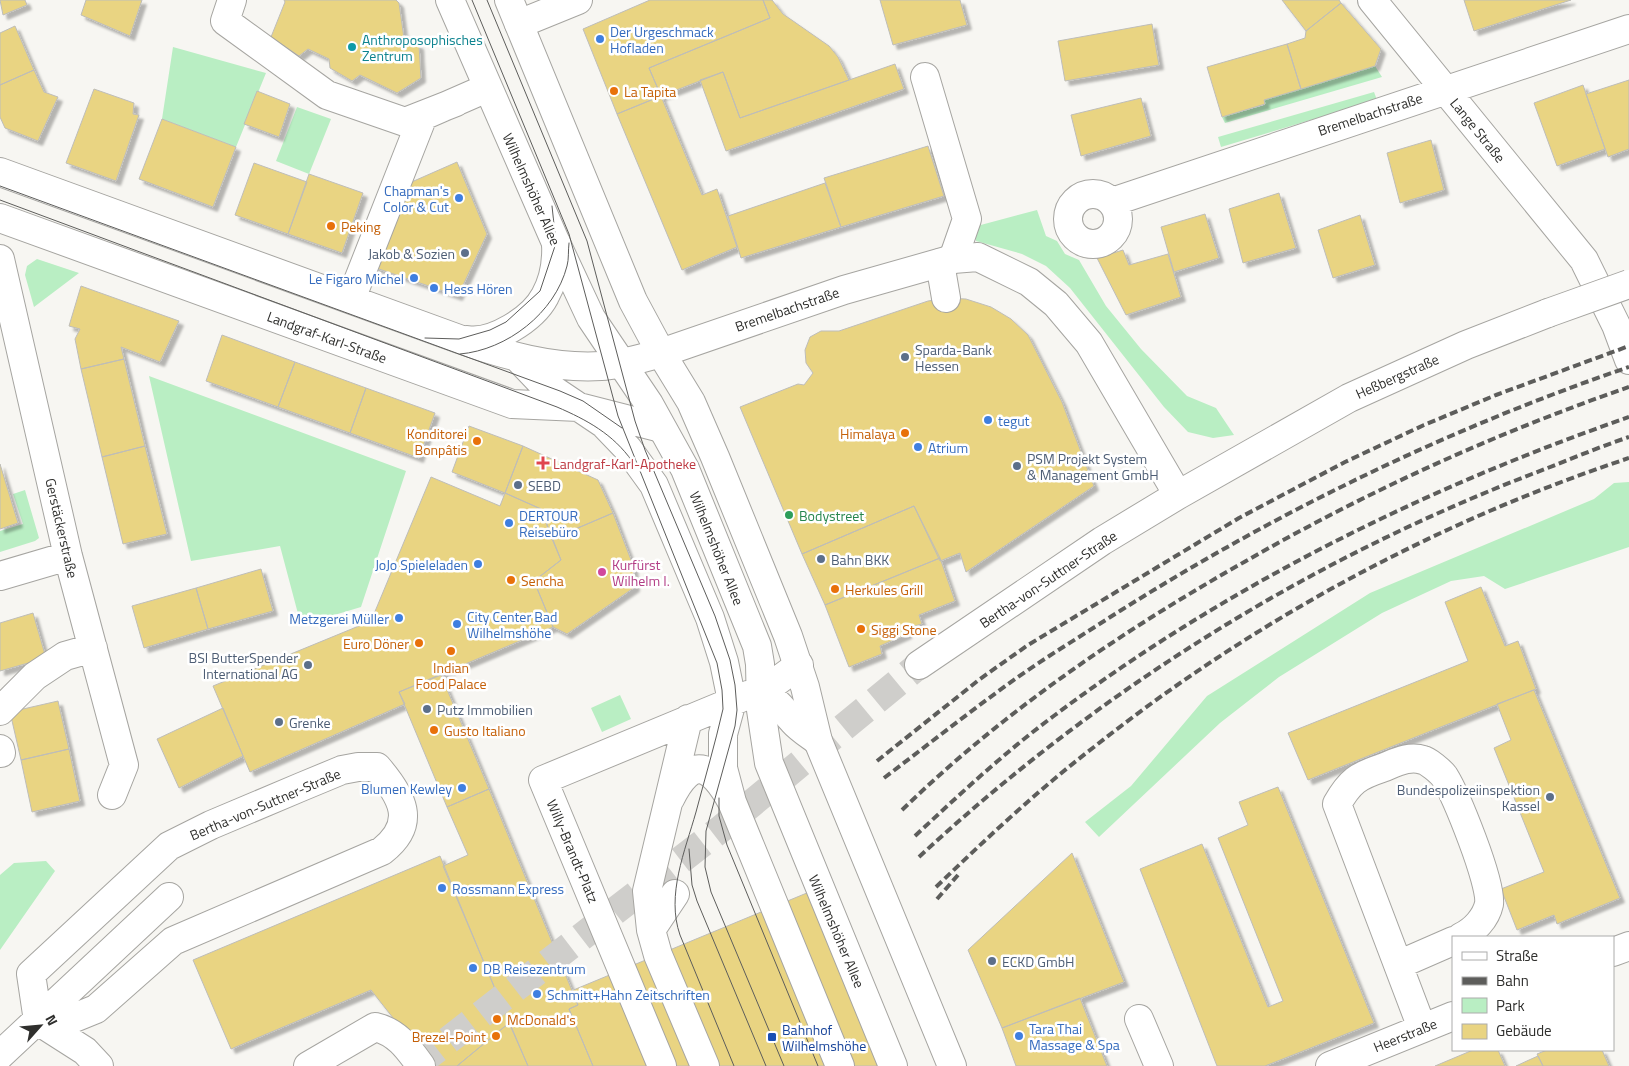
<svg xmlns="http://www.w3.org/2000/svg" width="1629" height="1066" font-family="'Titillium Web',sans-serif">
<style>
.green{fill:#b9eec3}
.building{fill:#e9d482;stroke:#bebdb9;filter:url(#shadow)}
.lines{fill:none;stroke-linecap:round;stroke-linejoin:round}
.major-tunnel{stroke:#cfcecb;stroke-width:28;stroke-dasharray:28 14;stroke-linecap:butt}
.minor-casing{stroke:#a6a5a1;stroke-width:30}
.major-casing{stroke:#a6a5a1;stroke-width:30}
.minor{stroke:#fff;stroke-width:28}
.major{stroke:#fff;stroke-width:28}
.tram{stroke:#5d5d5b;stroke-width:1}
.rail{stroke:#5d5d5b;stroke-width:4;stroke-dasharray:8 4;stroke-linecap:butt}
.major-bridge-casing{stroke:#a6a5a1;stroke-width:30;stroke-linecap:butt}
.major-bridge{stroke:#fff;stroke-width:28}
.shop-dot{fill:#3f7fe0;stroke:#fff;stroke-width:2}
.culture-dot{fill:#0f9aa8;stroke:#fff;stroke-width:2}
.food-dot{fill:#e8710a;stroke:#fff;stroke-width:2}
.service-dot{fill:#5c6f8a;stroke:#fff;stroke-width:2}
.health-dot{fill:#e0444e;stroke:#fff;stroke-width:2}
.leisure-dot{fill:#2e9e5b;stroke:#fff;stroke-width:2}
.hotel-dot{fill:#d1479c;stroke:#fff;stroke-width:2}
.transit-dot{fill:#1a4fb4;stroke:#fff;stroke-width:2}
.labels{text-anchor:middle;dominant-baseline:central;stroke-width:5;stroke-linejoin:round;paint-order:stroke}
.shop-label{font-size:14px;fill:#366cbe;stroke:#fff;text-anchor:start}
.culture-label{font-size:14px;fill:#0d838f;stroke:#fff;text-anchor:start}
.food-label{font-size:14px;fill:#c56008;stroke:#fff;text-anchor:start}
.street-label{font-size:14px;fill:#2f2f2d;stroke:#fff}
.service-label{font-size:14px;fill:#4e5e75;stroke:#fff;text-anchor:start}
.health-label{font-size:14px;fill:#be3a42;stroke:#fff;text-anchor:start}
.leisure-label{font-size:14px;fill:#27864d;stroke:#fff;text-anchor:start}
.hotel-label{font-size:14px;fill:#b23c85;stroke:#fff;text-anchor:start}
.transit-label{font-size:14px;fill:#164399;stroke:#fff;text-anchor:start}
</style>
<defs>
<filter id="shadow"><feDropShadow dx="4.5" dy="4.5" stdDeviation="1" flood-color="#0004"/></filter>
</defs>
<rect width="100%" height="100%" fill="#f7f6f2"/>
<path class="green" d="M173,47L266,73L236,147L162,119Z
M1375,66L1382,77L1225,123L1222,117L1265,105L1264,100Z
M1374,92L1377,100L1221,147L1218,137Z
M297,107L331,119L309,174L276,161Z
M1037,210L1046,236L1057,241L1065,254L1079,260L1106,306L1141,349L1187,396L1216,408L1234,435L1213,438L1188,432L1164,407L1070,288L1046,266L1022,254L976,241L974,230L977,226Z
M37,259L79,273L34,307L25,275L27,266Z
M149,376L406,471L361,607L301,625L280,546L191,561Z
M1629,482V547L1505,589L1484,576L1451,581L1382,613L1279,677L1220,723L1099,837L1085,822L1131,786L1207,696L1370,593L1594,499L1614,483Z
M25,490L39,538L35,541L0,552V531L23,524L13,494Z
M620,695L631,719L602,732L591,708Z
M46,861L55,871L0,950V875L14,863Z"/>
<path class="building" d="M0,0H25L27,5L3,15Z
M86,0H142L130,36L81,15Z
M284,0H396L399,3L404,38L419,45L421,78L397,93L360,75L352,81L330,68L329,59L308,49L299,56L271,37L285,2Z
M650,0H763L770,18L649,68L661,96L617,114L583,29Z
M763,0H772L783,14L829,46L838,57L849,80L740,118L723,72L661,96L649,68L770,18Z
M880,0H960L967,25L893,45Z
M1282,0H1339L1341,3L1306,31Z
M1464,0H1571L1474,31Z
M1341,3L1381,49L1375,66L1301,89L1287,44L1305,38L1306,31Z
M1152,24L1159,65L1065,81L1058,41Z
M15,26L34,70L0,85V33Z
M1287,44L1301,89L1264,100L1265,104L1222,117L1207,67Z
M895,64L904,89L726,151L700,80L723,72L740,118Z
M34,70L44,92L58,97L38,141L5,128L0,117V85Z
M1629,80V149L1608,157L1586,94Z
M1583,85L1605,149L1557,166L1534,103Z
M94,89L134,103L133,114L139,115L116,181L66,163Z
M257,91L290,104L279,137L244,124Z
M661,96L702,195L717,189L737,247L682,270L617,114Z
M1141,98L1151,136L1081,156L1071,115Z
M162,119L236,147L213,207L139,179Z
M1431,140L1444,190L1400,203L1387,153Z
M928,146L944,196L841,227L824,178Z
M457,162L487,234L458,296L373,267L407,184Z
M254,163L307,182L288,234L235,215Z
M309,174L363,193L342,253L288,234Z
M825,183L841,227L741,258L728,216Z
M1279,193L1296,248L1243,263L1229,209Z
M1205,214L1219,258L1174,272L1161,227Z
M1360,215L1375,265L1333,278L1318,230Z
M1123,250L1129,265L1168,254L1181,297L1126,315L1097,258Z
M81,286L179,321L160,362L121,347L124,359L81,369L75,339L80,329L69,326Z
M946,298L966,299L991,307L1011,319L1028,335L1062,402L1094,486L966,572L960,553L940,561L914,506L802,554L740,407L798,384L804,385L813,373L806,363L805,350L810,337L821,331H839L928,301Z
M222,335L295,362L278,407L206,381Z
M124,359L145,446L102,457L81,369Z
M295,362L366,388L350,433L278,407Z
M366,388L435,413L419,458L350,433Z
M469,426L523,446L505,493L452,472Z
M145,446L167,534L123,544L102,457Z
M523,446L598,480L613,513L552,539L541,509L505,493Z
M0,464L18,523L0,529Z
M431,477L500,506L505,493L541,509L561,560L534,581L553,627L399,692L405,704L250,772L213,686L371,621Z
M914,506L940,558L825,605L802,554Z
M613,513L633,565L635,587L567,634L553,627L534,581L561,560L552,539Z
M940,558L955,601L919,615L922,624L908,628L907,634L880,646L882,654L849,667L825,605Z
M261,569L273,611L208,629L196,588Z
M1481,587L1505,646L1518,641L1536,689L1308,780L1288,733L1468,661L1445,602Z
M196,588L208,629L144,648L132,606Z
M33,613L46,658L0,671V623Z
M441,675L489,789L447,807L399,692Z
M1534,690L1620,898L1557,924L1554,915L1517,930L1501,889L1544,872L1494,748L1511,740L1497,704Z
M58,701L69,749L21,760L10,712Z
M223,708L243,756L179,788L157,739Z
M69,749L80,801L32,812L21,760Z
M1278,787L1374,1023L1265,1066H1217L1140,869L1202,844L1268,1007L1283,1001L1218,838L1248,825L1239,802Z
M489,789L578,1005L569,1009L593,1066H528L443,866L468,855L447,807Z
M1072,853L1124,982L1002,1028L968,950Z
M440,856L509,1023L457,1066H431L371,990L231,1049L193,960Z
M814,890L887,1066H593L569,1009L578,1005L571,991Z
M1080,998L1107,1066H1016L1002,1028Z
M509,1023L528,1066H457Z
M1473,1050H1498L1505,1066H1435Z
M1547,1050H1602L1609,1066H1543L1537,1054Z
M1538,1056L1543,1066H1516L1529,1060Z"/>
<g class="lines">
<path class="major-tunnel" d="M415,1066L722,828L919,665"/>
<g class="minor-casing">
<path id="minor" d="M232,0L225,21L327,95L405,122L456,102
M1372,0L1584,260L1616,325L1629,360
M519,24L578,0
M925,77L967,219L953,259
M0,172L459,339C504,355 553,369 601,366C621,365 642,358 661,353
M1068 219a25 25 0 1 1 50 0a25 25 0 1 1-50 0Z
M1112,202L1629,29
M0,218L512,404L579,407L661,428
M0,259L68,556L124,765L112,795
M940,263L946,298
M351,299L423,116L487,88
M467,340C493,344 533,319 545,296C554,280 557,262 556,243
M517,357L540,381L604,424L628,449L654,485L710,618L724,662L732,701L723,734V768L732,802
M0,576L68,556
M761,693L799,665
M0,711L35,676L65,656L93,648
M688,719L647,891L651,930L658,955L705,1066
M0,749L1,753
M358,767H377C402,796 418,823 382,851L173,941L96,1009L69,1020L38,1021L31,974L169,846L211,825L301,787L342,770Z
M670,799C692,754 711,764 732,802L840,1066
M651,930L675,894
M1613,952L1629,946
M1398,965L1453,941
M1139,1019L1159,1066
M38,1021L85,1051L99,1066
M1422,1028L1337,804C1350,781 1358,776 1382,768C1395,763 1409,755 1423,760C1428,761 1440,771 1444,776C1456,795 1492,883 1489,904C1486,918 1474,931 1461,937
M0,1055L169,897
M308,1066L375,1027C397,1032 408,1048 421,1066
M662,1066L543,780L748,695C774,692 777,704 793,721C800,729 810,735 818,741
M1330,1066L1453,1016"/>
</g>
<g class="major-casing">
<path id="major" d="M450,0L556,243L591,318L649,404L685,469L757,646L760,664L761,710L769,763L893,1066
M509,0L633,301L661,353L691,402L715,457L788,636L805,687L818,741L952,1066
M661,353L844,290L953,259L978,257L1029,282L1056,304L1089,343L1178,495
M919,665L1102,541L1178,495L1349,398L1466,345L1548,313"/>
</g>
<use href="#minor" class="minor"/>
<use href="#major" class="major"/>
<path class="tram" d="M472,0L569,234L618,416L717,663L722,690L723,709C715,744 705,778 696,812C685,851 666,895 680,935L734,1066
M487,0L587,241L635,421L645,450L715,616L730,660L735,685L737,710L735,726L706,831L705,867L711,892L784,1066
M0,186L560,391L583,401L622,428
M0,200L557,407C587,420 613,434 632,461
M425,338L459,339L490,330L506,322L540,291L556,243L552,206
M460,354C507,350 555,313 567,266C569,259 568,251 569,243
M719,798V816L727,845L818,1066
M689,849L692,885L697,901L766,1066"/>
<path class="rail" d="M877,761L980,679L1028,645L1239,518L1345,462L1424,425L1496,395L1629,346
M884,778C929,744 973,709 1018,677C1045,658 1073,641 1101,623C1266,517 1444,430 1629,367
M902,810C1004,711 1122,631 1246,561C1368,491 1496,433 1629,387
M915,836C960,794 1005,752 1055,715C1228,585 1425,488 1629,417
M919,857C1097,692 1304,562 1532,474C1564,462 1596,448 1629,437
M936,887C987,838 1038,790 1094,747C1253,621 1436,522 1629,458
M937,899L958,875"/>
<g class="major-bridge-casing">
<path id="major-bridge" d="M1548,313L1629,284"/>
</g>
<use href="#major-bridge" class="major-bridge"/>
</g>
<g class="shop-dot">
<circle cx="600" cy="39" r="5"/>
<circle cx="459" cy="198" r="5"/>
<circle cx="414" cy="278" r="5"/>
<circle cx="434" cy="288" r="5"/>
<circle cx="988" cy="420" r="5"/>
<circle cx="918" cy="447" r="5"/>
<circle cx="509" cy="523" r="5"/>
<circle cx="478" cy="564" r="5"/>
<circle cx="399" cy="618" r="5"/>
<circle cx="457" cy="624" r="5"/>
<circle cx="462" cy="788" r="5"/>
<circle cx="442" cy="888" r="5"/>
<circle cx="473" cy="968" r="5"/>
<circle cx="537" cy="994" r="5"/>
<circle cx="1019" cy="1036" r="5"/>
</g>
<circle class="culture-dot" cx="352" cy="47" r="5"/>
<g class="food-dot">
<circle cx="614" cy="91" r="5"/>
<circle cx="331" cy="226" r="5"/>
<circle cx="905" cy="433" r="5"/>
<circle cx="477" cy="441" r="5"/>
<circle cx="511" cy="580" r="5"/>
<circle cx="835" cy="589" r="5"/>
<circle cx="861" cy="629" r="5"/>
<circle cx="419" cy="643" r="5"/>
<circle cx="451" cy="651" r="5"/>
<circle cx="434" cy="730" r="5"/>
<circle cx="497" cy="1019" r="5"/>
<circle cx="496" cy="1036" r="5"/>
</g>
<g class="service-dot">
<circle cx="465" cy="253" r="5"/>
<circle cx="905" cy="357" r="5"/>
<circle cx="1017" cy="466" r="5"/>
<circle cx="518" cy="485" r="5"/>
<circle cx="821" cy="559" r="5"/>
<circle cx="308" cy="665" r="5"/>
<circle cx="427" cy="709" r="5"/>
<circle cx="279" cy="722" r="5"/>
<circle cx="1550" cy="797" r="5"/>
<circle cx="992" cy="961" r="5"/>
</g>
<path class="health-dot" d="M540.5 455.5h5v5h5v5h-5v5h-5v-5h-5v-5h5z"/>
<circle class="leisure-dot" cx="789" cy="515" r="5"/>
<circle class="hotel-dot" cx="602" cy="572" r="5"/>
<rect class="transit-dot" x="767" y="1032" width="10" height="10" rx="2.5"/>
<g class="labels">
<g class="shop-label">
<text x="610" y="31">Der Urgeschmack<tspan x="610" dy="16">Hofladen</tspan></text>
<text x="449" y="190" text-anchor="end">Chapman's<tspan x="449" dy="16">Color &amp; Cut</tspan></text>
<text x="404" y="278" text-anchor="end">Le Figaro Michel</text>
<text x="444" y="288">Hess Hören</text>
<text x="998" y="420">tegut</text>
<text x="928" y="447">Atrium</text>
<text x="519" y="515">DERTOUR<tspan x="519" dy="16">Reisebüro</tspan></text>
<text x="468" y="564" text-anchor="end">JoJo Spieleladen</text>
<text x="467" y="616">City Center Bad<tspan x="467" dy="16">Wilhelmshöhe</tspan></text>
<text x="389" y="618" text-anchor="end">Metzgerei Müller</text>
<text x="452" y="788" text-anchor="end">Blumen Kewley</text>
<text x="452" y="888">Rossmann Express</text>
<text x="483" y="968">DB Reisezentrum</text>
<text x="547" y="994">Schmitt+Hahn Zeitschriften</text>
<text x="1029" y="1028">Tara Thai<tspan x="1029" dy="16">Massage &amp; Spa</tspan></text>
</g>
<g class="culture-label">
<text x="362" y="39">Anthroposophisches<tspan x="362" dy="16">Zentrum</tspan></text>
</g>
<g class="food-label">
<text x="624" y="91">La Tapita</text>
<text x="341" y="226">Peking</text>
<text x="467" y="433" text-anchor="end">Konditorei<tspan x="467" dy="16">Bonpâtis</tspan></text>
<text x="895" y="433" text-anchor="end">Himalaya</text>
<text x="521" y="580">Sencha</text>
<text x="845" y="589">Herkules Grill</text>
<text x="871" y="629">Siggi Stone</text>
<text x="409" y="643" text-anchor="end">Euro Döner</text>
<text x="451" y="667" text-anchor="middle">Indian<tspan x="451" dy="16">Food Palace</tspan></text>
<text x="444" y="730">Gusto Italiano</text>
<text x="507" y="1019">McDonald's</text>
<text x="486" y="1036" text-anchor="end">Brezel-Point</text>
</g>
<g class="street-label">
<text transform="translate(1370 114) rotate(-18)">Bremelbachstraße</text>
<text transform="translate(1478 130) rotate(51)">Lange Straße</text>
<text transform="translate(532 189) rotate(66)">Wilhelmshöher Allee</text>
<text transform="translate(787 309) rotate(-19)">Bremelbachstraße</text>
<text transform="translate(327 337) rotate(20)">Landgraf-Karl-Straße</text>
<text transform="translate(1397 376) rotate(-24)">Heßbergstraße</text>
<text transform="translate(62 528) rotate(77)">Gerstäckerstraße</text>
<text transform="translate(717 548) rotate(68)">Wilhelmshöher Allee</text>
<text transform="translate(1048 579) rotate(-34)">Bertha-von-Suttner-Straße</text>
<text transform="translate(265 804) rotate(-23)">Bertha-von-Suttner-Straße</text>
<text transform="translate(573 851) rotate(67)">Willy-Brandt-Platz</text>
<text transform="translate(837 931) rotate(67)">Wilhelmshöher Allee</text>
<text transform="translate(1405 1035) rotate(-22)">Heerstraße</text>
</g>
<g class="service-label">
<text x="455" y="253" text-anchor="end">Jakob &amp; Sozien</text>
<text x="915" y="349">Sparda-Bank<tspan x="915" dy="16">Hessen</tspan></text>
<text x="1027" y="458">PSM Projekt System<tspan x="1027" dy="16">&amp; Management GmbH</tspan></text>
<text x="528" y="485">SEBD</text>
<text x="831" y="559">Bahn BKK</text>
<text x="298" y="657" text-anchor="end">BSI ButterSpender<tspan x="298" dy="16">International AG</tspan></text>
<text x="437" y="709">Putz Immobilien</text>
<text x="289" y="722">Grenke</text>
<text x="1540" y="789" text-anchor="end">Bundespolizeiinspektion<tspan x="1540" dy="16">Kassel</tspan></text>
<text x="1002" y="961">ECKD GmbH</text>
</g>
<g class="health-label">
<text x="553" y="463">Landgraf-Karl-Apotheke</text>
</g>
<g class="leisure-label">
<text x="799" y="515">Bodystreet</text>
</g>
<g class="hotel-label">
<text x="612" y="564">Kurfürst<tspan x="612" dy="16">Wilhelm I.</tspan></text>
</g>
<g class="transit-label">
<text x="782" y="1029">Bahnhof<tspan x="782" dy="16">Wilhelmshöhe</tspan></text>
</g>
</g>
<rect x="1452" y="936" width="162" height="115" fill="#ffffff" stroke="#acacab"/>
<rect x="1462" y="952" width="25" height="8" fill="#ffffff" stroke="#acacab"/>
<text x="1496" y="961" font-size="15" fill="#2f2f2d">Straße</text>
<rect x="1462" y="977" width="25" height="8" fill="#5d5d5b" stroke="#acacab"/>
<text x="1496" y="986" font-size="15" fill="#2f2f2d">Bahn</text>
<rect x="1462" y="998" width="25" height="15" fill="#b9eec3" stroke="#acacab"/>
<text x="1496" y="1011" font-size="15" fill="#2f2f2d">Park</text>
<rect x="1462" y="1024" width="25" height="15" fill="#e9d482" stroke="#acacab"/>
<text x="1496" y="1036" font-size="15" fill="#2f2f2d">Gebäude</text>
<g transform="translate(40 1026) rotate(63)" stroke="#ffffff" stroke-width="4" paint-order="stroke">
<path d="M0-4L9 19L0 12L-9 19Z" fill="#2f2f2d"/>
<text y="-8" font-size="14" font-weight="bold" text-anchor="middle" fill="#2f2f2d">N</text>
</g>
</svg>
